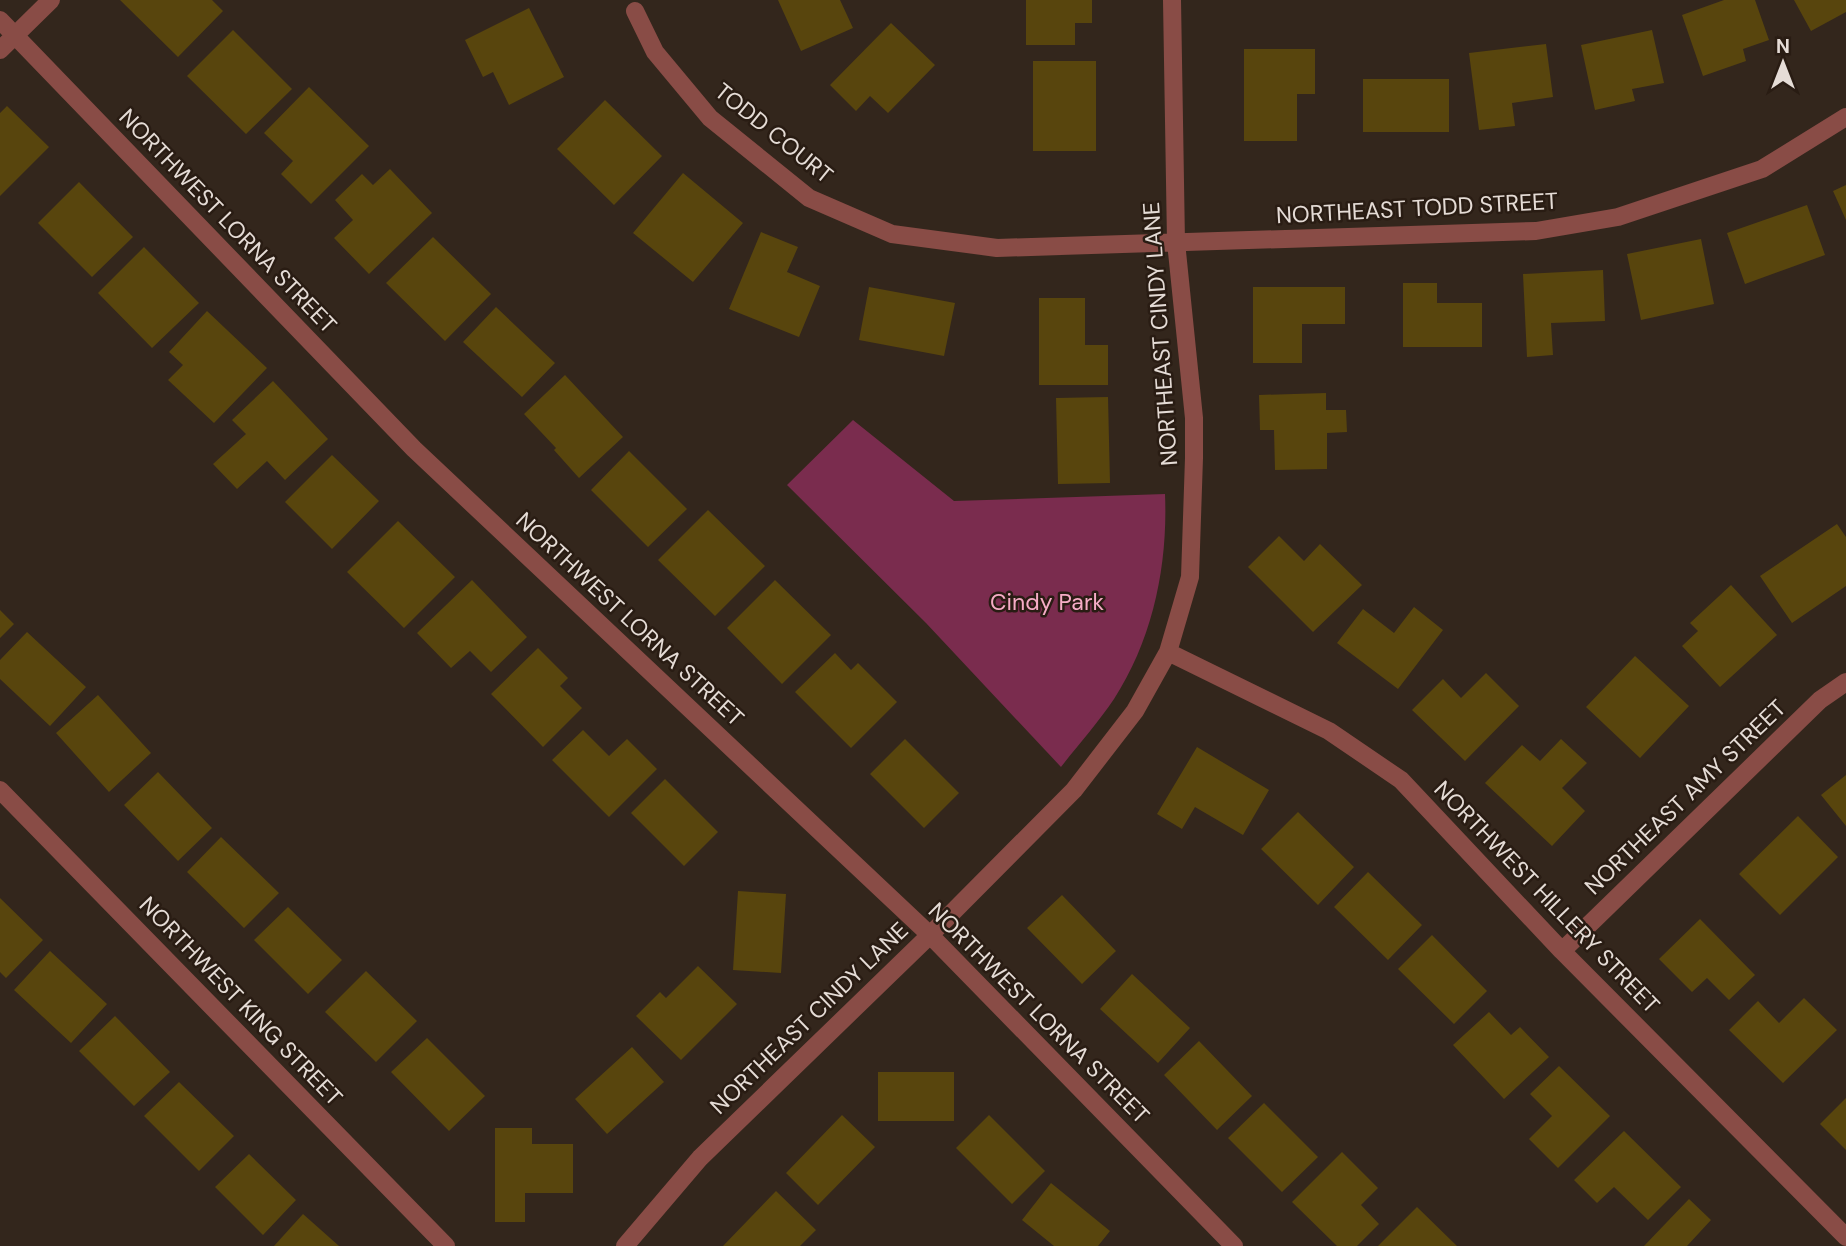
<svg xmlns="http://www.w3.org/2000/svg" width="1846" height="1246" font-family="'DM Sans',sans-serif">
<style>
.green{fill:#7a2c4e}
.building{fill:#58450d}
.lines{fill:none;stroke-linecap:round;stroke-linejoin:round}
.minor{stroke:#894c46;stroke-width:18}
.labels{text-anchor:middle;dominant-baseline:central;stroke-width:5;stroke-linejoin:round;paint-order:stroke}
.street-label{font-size:23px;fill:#e5dcd6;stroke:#291c13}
.park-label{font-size:23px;fill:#f6acc6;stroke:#291c13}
</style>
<rect width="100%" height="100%" fill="#33261c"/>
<path class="green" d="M853,420L954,501L1165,494C1168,565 1153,639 1114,699C1098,723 1078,745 1061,767L926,623L787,485Z"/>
<path class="building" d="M120,0H212L223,11L178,57Z
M778,0H840L853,28L801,51Z
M1026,0H1092V23H1075V45H1026Z
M1724,0H1755L1769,40L1743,49L1746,61L1703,76L1682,15Z
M1794,0H1846V12L1811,31Z
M529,8L564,77L509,105L493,72L483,77L465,40Z
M891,23L935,65L888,113L870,96L856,111L830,85Z
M233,30L292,89L246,134L187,76Z
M1652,30L1664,83L1632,89L1635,101L1595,110L1581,45Z
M1546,44L1553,97L1512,103L1515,126L1479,130L1469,53Z
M1244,49H1315V94H1297V141H1244Z
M1033,61H1096V151H1033Z
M1363,79H1449V132H1363Z
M309,87L369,146L311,204L281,174L293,161L264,133Z
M605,100L662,156L614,205L557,149Z
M7,106L49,147L0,196V113Z
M390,169L432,213L369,274L334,238L353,220L335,200L362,174L373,185Z
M683,173L743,223L693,282L633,233Z
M79,182L133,237L92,277L38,223Z
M1846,185V220L1833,191Z
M1807,205L1825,255L1745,284L1727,233Z
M761,232L798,247L787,272L820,286L799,337L729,309Z
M433,237L491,294L445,341L386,283Z
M1701,239L1714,304L1641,320L1627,254Z
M144,247L199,303L152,348L98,293Z
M1603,270L1605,321L1551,323L1553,355L1527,357L1523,274Z
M1403,283H1437V303H1482V347H1403Z
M869,287L955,303L944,356L859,340Z
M1253,287H1345V324H1302V363H1253Z
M1039,298H1085V345H1108V385H1039Z
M496,307L555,363L522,397L463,342Z
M207,311L267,368L214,423L168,380L183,365L169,352Z
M565,375L623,437L579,478L554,450L556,448L524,414Z
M273,381L328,439L285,480L267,461L237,489L213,464L246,434L232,420Z
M1326,393V410H1346L1347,432L1327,433V469L1275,470L1274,430H1260L1259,395Z
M1108,397L1110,483L1058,484L1056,398Z
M629,451L687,509L648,547L591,490Z
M332,455L379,501L332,549L285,502Z
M708,510L765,566L715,616L658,560Z
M398,521L455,577L404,628L347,572Z
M1837,524L1846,537V586L1792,623L1760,576Z
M1279,536L1304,561L1320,544L1362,585L1313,632L1248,567Z
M472,580L527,637L491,672L470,651L451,668L417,633Z
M775,580L831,635L782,684L727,628Z
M1731,585L1777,635L1720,687L1682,646L1698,631L1690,623Z
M1414,607L1443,630L1398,689L1337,643L1363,609L1394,633Z
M0,610L14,624L0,638Z
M27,632L86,687L50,726L0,679V660Z
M538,648L568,678L560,686L582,708L543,747L491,694Z
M835,653L851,670L858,663L897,702L851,748L795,692Z
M1635,656L1689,706L1640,758L1586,707Z
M1486,673L1519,706L1465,761L1412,710L1443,679L1461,698Z
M98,695L151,753L109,792L56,733Z
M583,730L609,756L627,739L657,769L609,817L552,760Z
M905,739L959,793L924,828L870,774Z
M1561,739L1587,763L1562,788L1585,811L1552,846L1485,783L1522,745L1540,761Z
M1197,747L1269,790L1243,835L1195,807L1182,829L1157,814Z
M158,772L212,828L178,861L124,805Z
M1846,775V826L1821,795Z
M665,779L718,832L684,866L631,813Z
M1298,812L1354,867L1318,905L1261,849Z
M1798,816L1838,857L1780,915L1739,874Z
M221,837L279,893L244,928L187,872Z
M1368,872L1422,925L1388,960L1334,907Z
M738,891L786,894L781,973L733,970Z
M1062,895L1116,951L1082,984L1027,928Z
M0,898L43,940L6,978L0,972Z
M288,907L342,960L308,994L254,940Z
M1700,919L1755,975L1729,1000L1707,978L1692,992L1659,959Z
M1432,935L1487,991L1454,1024L1398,969Z
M50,951L107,1004L71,1043L14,990Z
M698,966L737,1004L681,1060L636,1016L660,992L666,998Z
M366,971L417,1021L376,1062L325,1012Z
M1132,974L1190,1028L1158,1063L1100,1009Z
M1804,998L1837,1030L1783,1083L1729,1030L1758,1001L1779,1023Z
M1489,1012L1511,1035L1520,1027L1549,1057L1504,1099L1453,1045Z
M115,1016L170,1072L134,1106L79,1051Z
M427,1038L485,1096L449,1131L391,1072Z
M1199,1041L1252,1096L1217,1130L1164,1075Z
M632,1047L664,1082L607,1134L575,1099Z
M1559,1066L1610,1116L1558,1168L1529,1139L1552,1116L1530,1094Z
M878,1072H954V1121H878Z
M179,1082L234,1136L199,1171L144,1116Z
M1846,1098V1150L1820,1124Z
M1264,1103L1318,1157L1282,1192L1228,1138Z
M842,1115L875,1147L818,1205L786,1173Z
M989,1115L1045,1171L1012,1204L956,1148Z
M495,1128H532V1144H573V1193H525V1222H495Z
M1624,1131L1681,1187L1648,1220L1614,1187L1597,1203L1574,1180Z
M1342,1152L1378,1188L1361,1205L1379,1224L1357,1246H1337L1292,1202Z
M249,1154L296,1200L263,1235L215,1187Z
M1051,1183L1110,1231L1098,1246H1054L1022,1220Z
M776,1191L816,1230L800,1246H723Z
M1689,1199L1711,1220L1687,1246H1644Z
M1417,1207L1457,1246H1378Z
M303,1214L339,1246H274Z"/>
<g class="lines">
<path class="minor" d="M635,11L655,52L710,118L809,198L892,234L997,248L1536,231L1618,217L1762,169L1846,117
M0,20L414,449L930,935L1234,1246
M0,50L51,0
M1168,652L1329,731L1401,780L1562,951L1846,1237
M0,790L446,1246
M1562,951L1820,700L1846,682
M625,1246L700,1158L930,935L1074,790L1135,711L1168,652L1190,577L1194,458V418L1176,242L1172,0"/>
</g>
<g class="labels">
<g class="street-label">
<text transform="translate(774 133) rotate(39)">TODD COURT</text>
<text transform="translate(1417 208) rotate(-3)">NORTHEAST TODD STREET</text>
<text transform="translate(228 221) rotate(46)">NORTHWEST LORNA STREET</text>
<text transform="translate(1160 334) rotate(-94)">NORTHEAST CINDY LANE</text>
<text transform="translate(630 619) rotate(43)">NORTHWEST LORNA STREET</text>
<text transform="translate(1685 797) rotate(-44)">NORTHEAST AMY STREET</text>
<text transform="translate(1547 897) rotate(46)">NORTHWEST HILLERY STREET</text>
<text transform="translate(241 1001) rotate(46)">NORTHWEST KING STREET</text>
<text transform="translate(1039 1013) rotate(45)">NORTHWEST LORNA STREET</text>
<text transform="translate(809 1018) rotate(-44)">NORTHEAST CINDY LANE</text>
</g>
<g class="park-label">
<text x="1047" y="602">Cindy Park</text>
</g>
</g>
<g transform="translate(1783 63)" stroke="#291c13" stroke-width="5" paint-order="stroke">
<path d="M0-5L12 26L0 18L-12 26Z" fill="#e5dcd6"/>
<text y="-10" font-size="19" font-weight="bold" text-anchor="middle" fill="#e5dcd6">N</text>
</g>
</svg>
